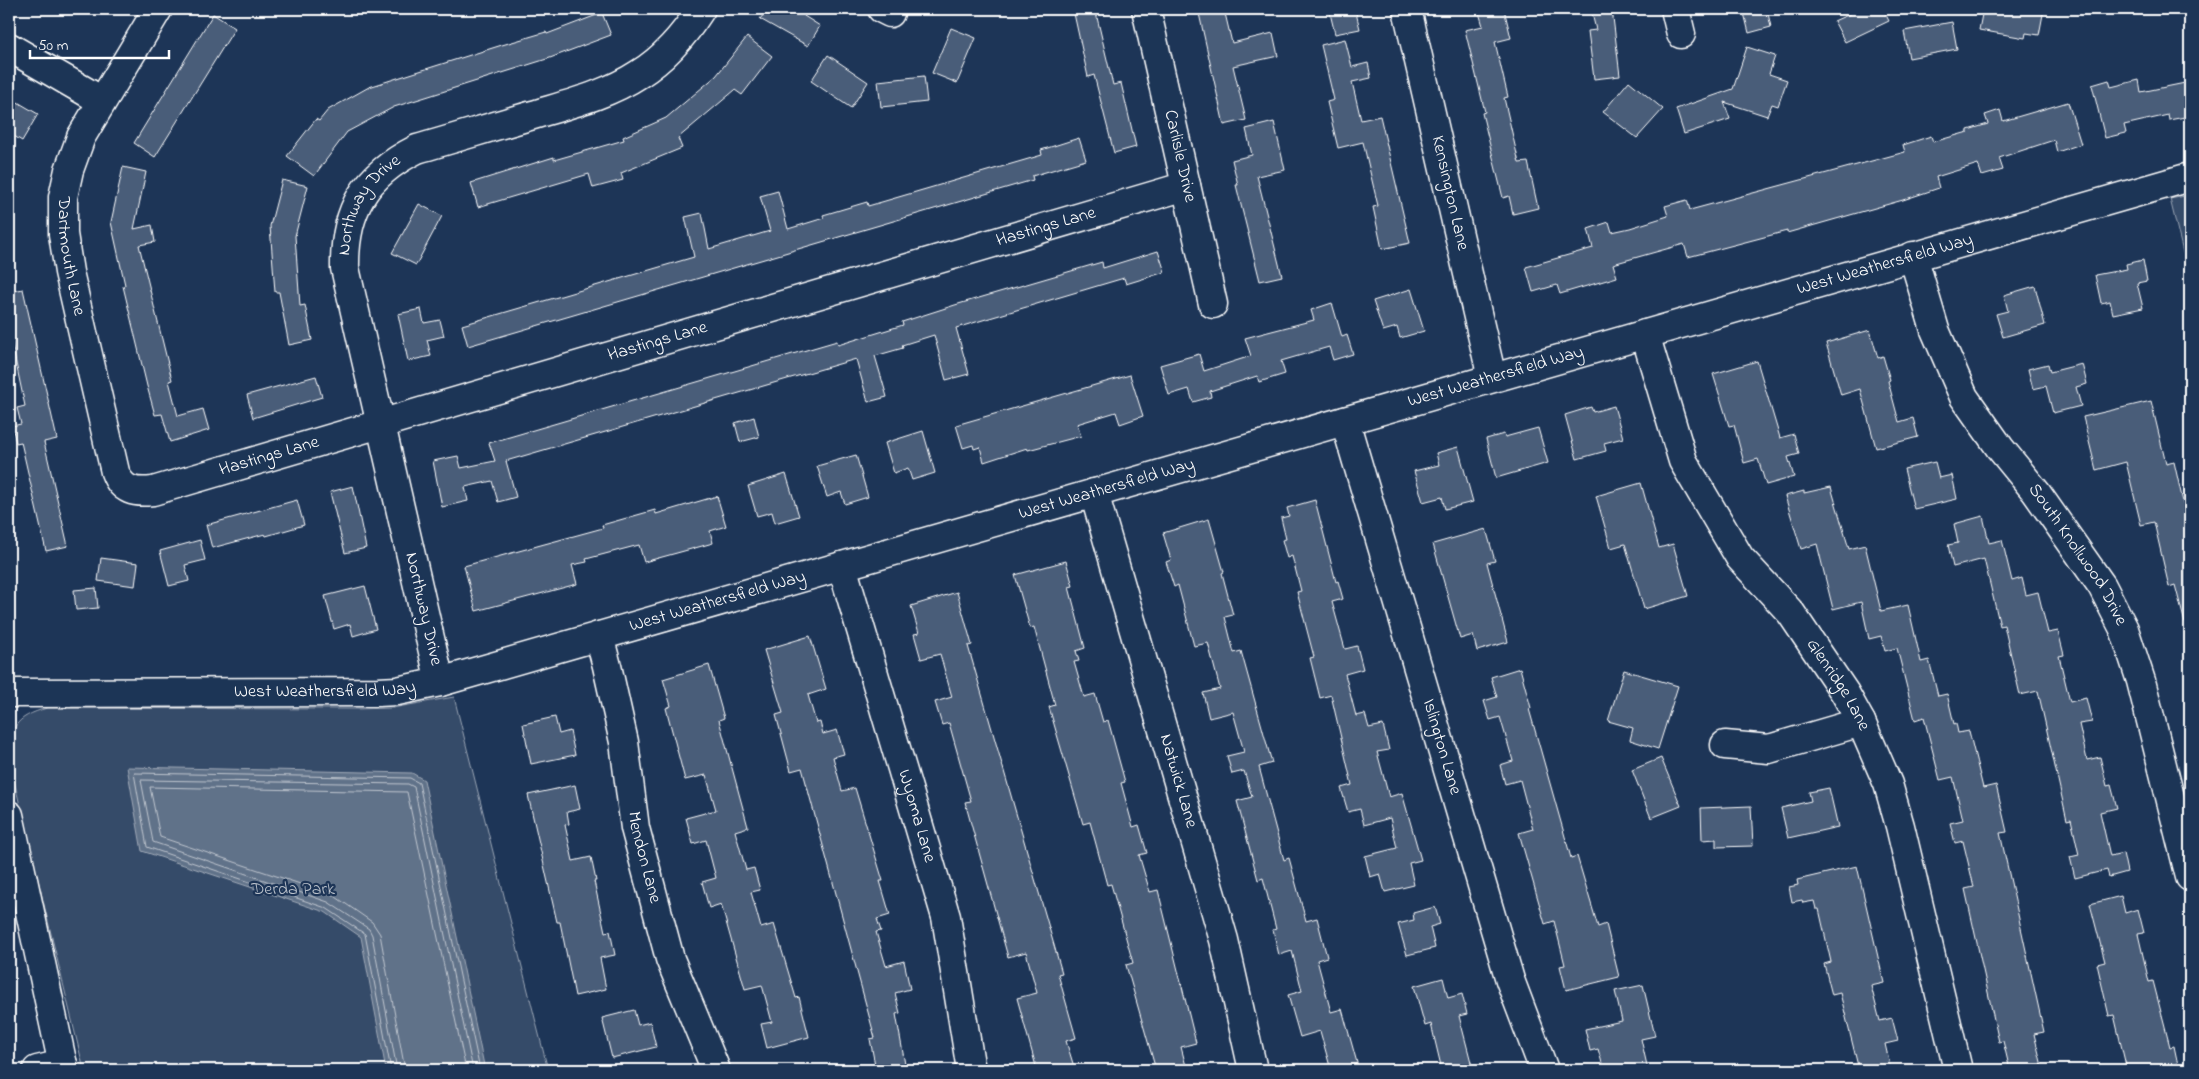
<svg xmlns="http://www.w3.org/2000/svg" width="2199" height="1079" font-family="'Indie Flower',sans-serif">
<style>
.green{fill:#364b69;stroke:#9aa5b4}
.water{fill:#617289;stroke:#a0aab8}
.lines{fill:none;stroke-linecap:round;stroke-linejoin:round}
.shore{stroke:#c0c7d0;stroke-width:1}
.building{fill:#4a5d79;stroke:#fff}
.minor-casing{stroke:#fff;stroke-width:31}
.minor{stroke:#1d3557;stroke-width:28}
.labels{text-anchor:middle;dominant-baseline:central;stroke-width:4.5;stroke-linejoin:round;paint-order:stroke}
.street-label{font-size:18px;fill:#fff;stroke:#1d3557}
.park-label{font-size:18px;fill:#b9c0ca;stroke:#1d3557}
</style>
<rect width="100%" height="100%" fill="#1d3557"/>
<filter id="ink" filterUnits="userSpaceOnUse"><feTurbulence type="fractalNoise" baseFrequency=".02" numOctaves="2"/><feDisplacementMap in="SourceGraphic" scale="10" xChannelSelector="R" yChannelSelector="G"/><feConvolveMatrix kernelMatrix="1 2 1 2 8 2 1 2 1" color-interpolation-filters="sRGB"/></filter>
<g filter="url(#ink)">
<path class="green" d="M2190,195V281L2170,199Z
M454,697L548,1070H84L9,760C9,728 15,717 47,708L354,709L392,708Z"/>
<path class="water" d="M127,767L412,773L424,780L485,1070H386L361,937L325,912L142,851Z"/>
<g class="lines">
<path class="shore" d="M391,1070L365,934L326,908L147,847L134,773L410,778L419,783L480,1070
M397,1070L372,935L369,929L328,902L153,842L141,780L408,784L414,787L473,1070
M405,1070L380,934L372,922L333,895L160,837L150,787L407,792L466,1070"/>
</g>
<path class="building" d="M768,9H808L804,16L820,26L808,46L760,19Z
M1073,9H1095L1113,85L1121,83L1136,147L1114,153L1094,75L1088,77Z
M1198,9H1224L1232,43L1273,33L1278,56L1233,66L1246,120L1224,125Z
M1329,9H1355L1360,29L1335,34Z
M1478,9H1504L1511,38L1495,42L1508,97L1504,98L1519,163L1528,162L1538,208L1513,214L1509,196L1503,198L1482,113L1485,112L1465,30L1483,26Z
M1591,9H1612L1620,76L1594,79L1588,31L1596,30Z
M1743,9H1767L1771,27L1749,33Z
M1850,9H1883L1889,21L1845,42L1834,21L1852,13Z
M1983,9L2003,11V9H2044L2039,35L2026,33L2025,38L1979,30Z
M602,13L611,35L550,58L394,107L347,132L314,176L287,156L316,119L319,121L328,110L369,87L502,45L546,32L547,34Z
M213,14L235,28L155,157L134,143Z
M1952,22L1957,49L1909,58L1904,31Z
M951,28L976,38L957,83L932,73Z
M747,37L772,56L742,95L735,90L678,138L682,148L621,173L623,180L593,188L589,174L478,207L471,183L554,157V160L624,140L623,137L666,118L716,76Z
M1345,39L1352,67L1368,63L1371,78L1352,82L1361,120L1380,116L1410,243L1382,249L1373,207L1378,206L1363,142L1338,148L1327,102L1334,100L1321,45Z
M1747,47L1775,56L1769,74L1787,80L1778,106L1772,104L1767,116L1724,102L1730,119L1684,134L1676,109L1733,89Z
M828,55L868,82L851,108L811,81Z
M924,76L927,102L881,107L878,81Z
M2109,80L2111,87L2139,80L2141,92L2190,82V116L2169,120L2168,115L2124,125L2126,133L2105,138L2092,85Z
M1629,81L1663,109L1637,138L1603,112Z
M9,97L38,114L22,141L9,133Z
M2068,102L2081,144L2057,152L2054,140L1999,158L2003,170L1982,176L1978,164L1936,177L1939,188L1903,200L1787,233V231L1688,257L1684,244L1613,264L1617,277L1560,294L1557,285L1533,292L1526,267L1593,248L1588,229L1609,222L1612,232L1630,228L1668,216L1665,206L1687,200L1690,210L1905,152L1903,145L1931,136L1933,142L1968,132V130L1988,124L1985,115L2000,110L2003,121Z
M1274,122L1285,170L1257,176L1282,276L1260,281L1236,185H1238L1232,160L1252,155L1246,129Z
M1079,138L1086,160L1032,176L1033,180L468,346L462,325L694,257L685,217L702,213L709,249L770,231L760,196L778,191L788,229L824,218L823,215L867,202L868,206L1042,155L1041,150Z
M123,167L146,172L134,229L152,225L155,242L139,245L172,380L169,381L178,416L203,409L209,430L170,442L162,414L155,415L147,386L123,286L125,285L111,222Z
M282,180L308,186L295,236L300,306L305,305L312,340L289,345L279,292H275L270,226Z
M419,204L442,216L416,265L392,253Z
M1158,251L1165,272L1126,284L1124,278L956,328L969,374L946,380L934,335L902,345L903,348L875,356L887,397L868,402L856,359L506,461L516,497L498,502L492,481L465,487L468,501L442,507L433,461L458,456L461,468L495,461L489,443L837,341L838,345L903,325L902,322L955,305L1102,262L1103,268Z
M2143,260L2147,281L2137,283L2143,308L2113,314L2110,301L2101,303L2095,275L2127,269L2126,264Z
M2035,286L2045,325L2003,337L1996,314L2008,311L2004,295Z
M23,289L57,439L44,442L68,546L46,551L21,442L16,443L12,426L21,424L17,408L25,406L9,330V292Z
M1411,289L1424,331L1400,338L1397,327L1383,331L1373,301Z
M1332,303L1342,337L1347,335L1353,354L1333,360L1329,347L1281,361L1285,374L1259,382L1257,376L1210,391L1211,397L1193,402L1189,389L1169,395L1160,365L1199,354L1204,371L1251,356L1245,338L1314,320L1311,310Z
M421,309L424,323L440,320L444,336L427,340L431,356L408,361L398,314Z
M1870,330L1878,358L1883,356L1890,380L1888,381L1899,422L1913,418L1918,437L1876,448L1860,389L1841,395L1826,343Z
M1757,361L1780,438L1794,434L1799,454L1788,457L1794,477L1766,485L1758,459L1744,463L1734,425L1729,426L1713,374Z
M2048,364L2050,372L2082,364L2087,384L2076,387L2081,406L2053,413L2046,386L2033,389L2028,369Z
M1130,375L1143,416L1120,424L1116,412L1077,424L1081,436L1028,450L1027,448L984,462L980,447L974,449L973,445L963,448L956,425Z
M316,376L322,397L253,418L247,395Z
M2151,401L2166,464L2174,462L2190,533V623H2185L2175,585L2169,587L2154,522L2141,525L2126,462L2096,470L2083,417Z
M1614,406L1623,438L1604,443L1606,451L1577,459L1565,415L1591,407L1593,412Z
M754,417L759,437L740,442L735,423Z
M1538,428L1548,463L1496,478L1486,439L1504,434L1505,437Z
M923,431L935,473L912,480L908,468L894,473L885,443Z
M1458,447L1473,502L1445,509L1442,497L1423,502L1414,471L1439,465L1436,453Z
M856,455L868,497L845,504L841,492L827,497L817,466Z
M1935,462L1939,478L1952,475L1957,499L1914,509L1904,469Z
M786,474L799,516L775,523L772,512L757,516L748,486Z
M1641,483L1659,548L1673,544L1688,596L1644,609L1625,544L1611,548L1596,496Z
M353,486L366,548L345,553L330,492Z
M1831,487L1849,549L1865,545L1881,611L1908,605L1921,662L1929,660L1938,696L1947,694L1954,724L1956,723L1958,733L1969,731L1983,788L1996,785L2007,832L2000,833L2044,1032L2034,1034L2043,1070H2010L2003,1041L1999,1042L1965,889L1974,887L1963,841L1955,843L1950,823L1963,820L1953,777L1940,780L1924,717L1915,720L1897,648L1885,651L1881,636L1869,639L1861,602L1833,609L1817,544L1801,549L1785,496L1804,491V493Z
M717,496L726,526L710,531L713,543L644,562L639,545L586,559L587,562L572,565L577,584L476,611L464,566L603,528L602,525L655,510L656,514Z
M297,500L304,525L266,536L265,534L212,548L206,525Z
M1315,500L1336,582L1338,581L1343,599L1332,602L1345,649L1357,646L1363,669L1345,674L1356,716L1365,714L1369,728L1383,725L1389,750L1377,752L1389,797L1402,793L1421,860L1409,863L1414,885L1385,892L1380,874L1370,877L1365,856L1397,848L1390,818L1364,825L1360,809L1348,812L1341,788L1352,785L1331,695L1320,698L1310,658L1314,657L1297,592L1301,591L1292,556L1287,558L1282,540L1286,539L1281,518L1289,516L1287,508Z
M1983,516L1989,543L2002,540L2012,581L2022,578L2026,595L2038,592L2048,633L2058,631L2064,655L2059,656L2070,702L2086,698L2092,722L2079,724L2087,760L2100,757L2107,786L2111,785L2117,808L2100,812L2110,856L2123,853L2127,872L2109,877L2107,870L2075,878L2070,857L2079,855L2071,819L2067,820L2038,691L2020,695L2004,625L2000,626L1984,559L1953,567L1948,545L1958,543L1954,524Z
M1209,519L1224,572L1222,573L1233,615L1225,617L1234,653L1241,651L1272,763L1259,767L1284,860L1289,858L1306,921L1317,918L1327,957L1317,960L1331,1012L1342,1009L1359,1070H1331L1320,1031L1300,1037L1288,995L1302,991L1292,951L1279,955L1273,930L1276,929L1263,878L1258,880L1237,801L1252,797L1244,771L1232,774L1227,756L1244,752L1233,712L1209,718L1203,693L1220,689L1208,643L1194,646L1178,585L1174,587L1166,562L1171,560L1163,533Z
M1486,529L1495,561L1487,563L1508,642L1477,651L1473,635L1460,639L1433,544Z
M200,540L205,560L185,565L189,581L169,586L160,551Z
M101,558L138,563L135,586L98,581Z
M1066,561L1073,586L1069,587L1085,648L1076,651L1079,661L1074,662L1084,697L1095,694L1103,722L1108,720L1125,782L1121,783L1133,827L1139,825L1147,853L1139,855L1150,892L1158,890L1196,1043L1181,1047L1187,1070H1156L1126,965L1133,963L1111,884L1107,885L1090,822L1083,824L1049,707L1055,705L1034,627L1030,628L1015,575Z
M365,586L376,629L353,636L350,624L334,629L325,596Z
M96,588L98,608L76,610L74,590Z
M957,592L972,645L968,646L1062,973L1058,974L1076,1038L1066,1041L1075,1070H1037L1017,998L1037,993L1026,952L1008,957L965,802L971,801L949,723L942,725L935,702L952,697L940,654L921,659L914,634L919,633L911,606Z
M810,636L826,689L808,695L816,723L820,722L823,734L837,730L844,754L833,757L842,791L855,788L883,881H880L890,915L877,919L881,931L876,932L886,966L904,961L910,989L895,993L900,1013L896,1014L906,1070H876L870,1039L875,1038L802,768L791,771L776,715L783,713L764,650Z
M709,665L724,718L719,720L748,827L735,831L746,870L754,868L760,890L751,892L761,928L774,924L796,998L799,997L809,1037L767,1048L761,1024L772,1022L762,985L745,989L721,904L709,908L702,882L716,878L706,840L693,844L686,818L716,810L706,775L685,780L666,708L671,706L663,679Z
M1520,668L1531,708L1529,709L1571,858L1577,856L1598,927L1606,924L1619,977L1566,990L1560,966L1565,965L1554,921L1545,924L1519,833L1533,829L1520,780L1505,784L1500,765L1513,761L1500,717L1490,720L1484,701L1497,697L1491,677Z
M1624,670L1678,686L1658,749L1630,740L1633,728L1608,721Z
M555,717L559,734L570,731L575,755L531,764L523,724Z
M1661,758L1681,806L1651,818L1632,770Z
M575,785L580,809L567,812L569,824L565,825L573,861L591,857L596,881H594L605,932L610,931L615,955L600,958L606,989L575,996L560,922H557L528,795Z
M1829,788L1838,827L1788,838L1781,808L1811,801L1809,792Z
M1751,806L1753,846L1716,847V839L1702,840L1701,808Z
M1857,866L1884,983L1871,986L1880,1021L1892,1018L1898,1041L1885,1044L1891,1070H1859L1840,993L1832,995L1824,964L1831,962L1819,909H1816L1814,901L1803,903L1802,900L1792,902L1789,887L1798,885L1797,880Z
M2121,896L2125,913L2138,909L2144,933L2138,934L2149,982L2153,981L2170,1047L2174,1046L2179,1070H2127L2114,1015L2109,1016L2097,964L2105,962L2090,904Z
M1435,907L1440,924L1430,927L1435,948L1407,955L1398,924L1414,920L1413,913Z
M1443,978L1448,998L1462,994L1467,1014L1459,1016L1473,1070H1442L1431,1024L1425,1026L1414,986Z
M1643,985L1655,1036L1641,1039L1648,1070H1604L1598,1049L1590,1051L1585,1029L1622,1021L1615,991Z
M634,1010L638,1025L650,1022L656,1047L612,1058L602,1018Z"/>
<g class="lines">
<g class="minor-casing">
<g id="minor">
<path id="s1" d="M158,9L81,137L69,170L63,197V234L69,272L115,472C122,491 135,493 153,491L1186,186"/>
<path d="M882,9L890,13"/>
<path id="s2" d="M1146,9L1213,304"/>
<path id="s3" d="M1407,9L1492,378"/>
<path d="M1675,9L1681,34"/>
<path d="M9,47L102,101"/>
<path id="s4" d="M1913,256L1935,330L1964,397L2000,448L2036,492L2102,586L2124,629L2141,681L2190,877"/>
<path id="s5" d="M1645,334L1683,461L1740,558L1791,613L1845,693L1861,722L1888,784L1900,826L1958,1070"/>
<path id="s6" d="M1345,421L1510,980L1544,1070"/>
<path id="s7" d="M1094,493L1224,940L1253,1070"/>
<path id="s8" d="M842,566L946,917L971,1070"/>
<path id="s9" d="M599,636L607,666L624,742L635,828L670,959L716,1070"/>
<path id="s10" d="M440,682L345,268C344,210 365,175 417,149C456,138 494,126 533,115C569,104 607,95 639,74C665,58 685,34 701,9"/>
<path id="s11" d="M9,693L378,692L397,691L440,682L2190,177"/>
<path d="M1725,745L1769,749L1861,722"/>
<path d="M9,815L64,1070"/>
<path d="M37,1070L63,1064"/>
</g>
</g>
<use href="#minor" class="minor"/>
</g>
</g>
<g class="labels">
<g class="street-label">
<text stroke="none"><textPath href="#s2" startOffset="151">Carlisle Drive</textPath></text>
<text stroke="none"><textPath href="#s3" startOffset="189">Kensington Lane</textPath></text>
<text stroke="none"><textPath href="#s10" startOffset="495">Northway Drive</textPath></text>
<text stroke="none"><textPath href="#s1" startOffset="1471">Hastings Lane</textPath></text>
<text stroke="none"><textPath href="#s1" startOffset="272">Dartmouth Lane</textPath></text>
<text stroke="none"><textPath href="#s11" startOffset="1936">West Weathersfield Way</textPath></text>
<text stroke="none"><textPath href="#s1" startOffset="1066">Hastings Lane</textPath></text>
<text stroke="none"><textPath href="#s11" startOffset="1531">West Weathersfield Way</textPath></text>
<text stroke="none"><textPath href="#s1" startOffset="661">Hastings Lane</textPath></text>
<text stroke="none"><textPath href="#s11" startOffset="1126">West Weathersfield Way</textPath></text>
<text stroke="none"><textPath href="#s4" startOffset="345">South Knollwood Drive</textPath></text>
<text stroke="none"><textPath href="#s11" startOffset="721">West Weathersfield Way</textPath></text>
<text transform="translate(423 609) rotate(77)">Northway Drive</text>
<text stroke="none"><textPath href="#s5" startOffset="406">Glenridge Lane</textPath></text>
<text stroke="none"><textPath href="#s11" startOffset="316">West Weathersfield Way</textPath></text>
<text stroke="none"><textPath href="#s6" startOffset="340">Islington Lane</textPath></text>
<text stroke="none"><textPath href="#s7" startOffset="300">Natwick Lane</textPath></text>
<text stroke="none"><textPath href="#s8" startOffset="261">Wyoma Lane</textPath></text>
<text stroke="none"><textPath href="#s9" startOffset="226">Mendon Lane</textPath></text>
</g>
<g class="park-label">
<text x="293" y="890">Derda Park</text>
</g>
</g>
<rect width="2199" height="1079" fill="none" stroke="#1d3557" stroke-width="30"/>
<rect x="15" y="15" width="2169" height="1049" fill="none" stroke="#fff" stroke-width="2" filter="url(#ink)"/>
<path d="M30 50v8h139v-8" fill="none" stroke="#ffffff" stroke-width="2.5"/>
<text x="38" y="50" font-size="15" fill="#ffffff" stroke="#1d3557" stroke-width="4" paint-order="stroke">50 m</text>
</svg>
